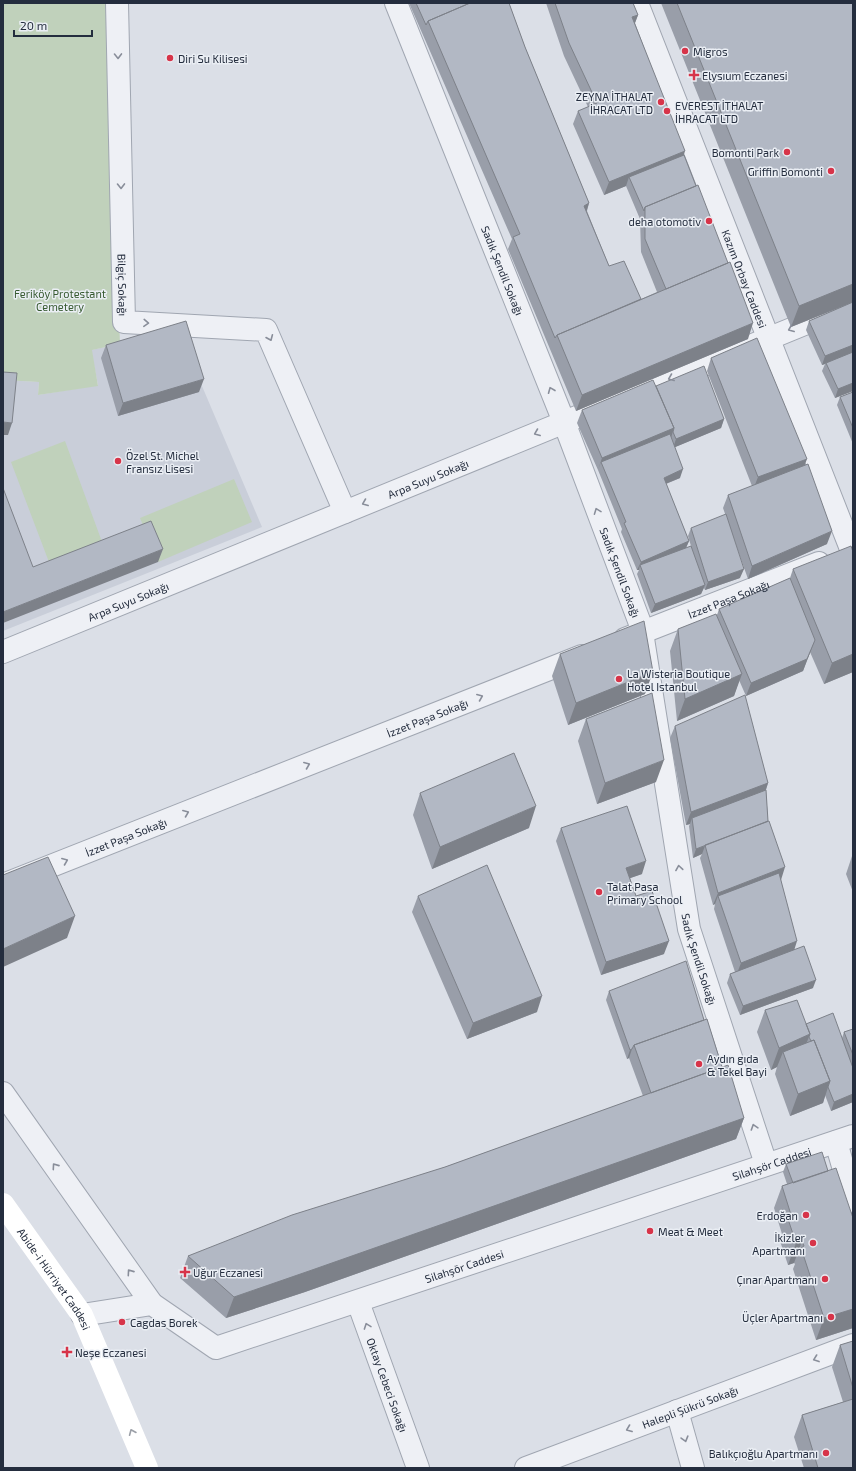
<svg xmlns="http://www.w3.org/2000/svg" width="856" height="1471" font-family="'Exo 2',sans-serif">
<style>
.built{fill:#c9ced9}
.green{fill:#c0d1bb}
.lines{fill:none;stroke-linecap:round;stroke-linejoin:round}
.minor-casing{stroke:#a0a6b1;stroke-width:24}
.tertiary-casing{stroke:#a0a6b1;stroke-width:24}
.minor{stroke:#eef0f5;stroke-width:22}
.tertiary{stroke:#eef0f5;stroke-width:22}
.secondary{stroke:#fff;stroke-width:22}
.wall{fill:#999ea9}
.shaded-wall{fill:#7d8189}
.building{fill:#b2b8c4;stroke:#7d8189}
.oneway{stroke:#898e9a}
.oneway2{stroke:#9ca0a8}
.poi-dot{fill:#d73449;stroke:#eaeef4;stroke-width:1.5}
.labels{text-anchor:middle;dominant-baseline:central;stroke-width:3;stroke-linejoin:round;paint-order:stroke}
.poi-label{font-size:11px;fill:#242d3e;stroke:#eaeef4;text-anchor:start}
.street-label{font-size:11px;fill:#242d3e;stroke:#eaeef4}
.park-label{font-size:11px;fill:#375a30;stroke:#eaeef4}
</style>
<rect width="100%" height="100%" fill="#dbdfe7"/>
<path class="built" d="M179,332L262,527L3,631V380L39,382L38,395L98,385L91,350Z"/>
<path class="green" d="M3,3H108L120,344L92,350L98,386L38,395L39,382L3,380Z
M65,441L105,550L52,570L11,462Z
M234,479L252,522L158,562L140,518Z"/>
<g class="lines">
<g class="minor-casing">
<g id="minor">
<path id="s1" d="M117,3L124,322L266,330L345,512"/>
<path id="s2" d="M625,639L819,563"/>
<path id="s3" d="M3,652L853,304"/>
<path id="s4" d="M3,885L582,656"/>
<path d="M3,1093L152,1304"/>
<path id="s5" d="M358,1302L418,1468"/>
<path d="M677,1411L693,1468"/>
<path id="s6" d="M526,1468L853,1345"/>
</g>
</g>
<g class="tertiary-casing">
<g id="tertiary">
<path id="s7" d="M396,3L564,422L641,626L689,929L766,1164"/>
<path id="s8" d="M637,3L853,554"/>
<path d="M836,1142L853,1201"/>
<path id="s9" d="M82,1315L152,1304L216,1348L853,1136"/>
</g>
</g>
<use href="#minor" class="minor"/>
<use href="#tertiary" class="tertiary"/>
<path class="secondary" id="s10" d="M3,1204L82,1315L147,1468"/>
</g>
<path class="wall" d="M409,3H509L525,47L589,203L587,211L609,266L641,299L657,292L641,252L640,219L626,186L604,195L573,124L578,111L588,107L564,56L546,3H633L638,15L635,23L684,155L748,339L576,411L508,249L512,239Z
M661,3H853V391L835,398L822,371L825,364L822,365L806,330L809,321L839,308L791,327Z
M106,345L199,392L118,416L101,358Z
M711,358L805,465L827,544L748,579L723,508L728,495L752,486L707,371Z
M656,386L724,419L721,428L675,447L680,478L666,484L689,541L686,548L691,546L688,536L691,528L740,578L705,590L704,588L701,594L651,613L637,574L639,570H637L621,532L622,529L598,470L577,423L582,410Z
M853,392V444L837,405L840,397Z
M853,552V672L824,684L810,652L803,671L746,696L739,680L734,696L677,721L670,651L678,629L717,615L719,609L790,578L793,569Z
M560,654L645,694L568,725L552,676Z
M586,719L656,782L597,804L578,741Z
M675,726L768,783L766,790L768,821L781,880L794,950L813,988L740,1015L727,983L730,974L735,972L714,909L715,904L713,905L700,858L702,854L693,858L689,826L690,824L686,825L670,738Z
M420,793L529,828L432,869L413,815Z
M561,828L642,874L630,878L636,896L664,954L601,975L556,841Z
M853,853V892L846,874Z
M418,896L537,1012L467,1039L412,912Z
M609,991L704,1020L722,1067L744,1118L736,1139L305,1292L226,1318L180,1278L188,1256L445,1167L643,1096L629,1058L627,1059L606,1000Z
M765,1010L806,1024L842,1038L844,1032L853,1029V1102L831,1111L825,1095L823,1103L790,1116L775,1074L777,1067L771,1070L757,1032Z
M786,1164L828,1171L853,1218V1328L816,1340L793,1269L795,1264L794,1263L788,1265L780,1241L782,1234L774,1208L782,1186L787,1184L783,1172Z
M853,1341V1468H804L794,1437L802,1415L843,1402L832,1367L840,1345Z"/>
<path class="shaded-wall" d="M638,15L633,28L632,17Z
M685,151L681,164L629,177L626,186L604,195L609,182Z
M589,203L585,216L584,206Z
M853,284V302L791,327L799,306Z
M753,323L748,339L576,411L582,395Z
M853,345V353L826,363L825,364L822,365L825,356Z
M204,379L199,392L118,416L123,403Z
M853,383V391L835,398L838,389Z
M724,419L721,428L673,448L676,439Z
M3,422L12,423L8,435H3Z
M674,428L670,441L601,462L598,470L602,458Z
M807,459L802,472L753,490L758,477Z
M683,469L680,478L660,486L664,478Z
M832,531L827,544L748,579L752,566Z
M689,541L685,550L640,565L639,570H637L641,562Z
M163,549L158,562L3,623V612Z
M744,569L740,578L705,590L708,582Z
M705,585L701,594L651,613L655,604Z
M815,640L803,671L746,696L751,683Z
M853,654V672L824,684L832,663Z
M653,672L645,694L568,725L576,703Z
M742,674L734,696L677,721L685,699Z
M664,760L656,782L597,804L605,783Z
M768,783L764,795L692,818L690,824L686,825L691,812Z
M536,806L529,828L432,869L440,847Z
M705,846L702,854L693,858L696,849Z
M646,861L642,874L622,881L626,868Z
M785,867L781,880L718,896L715,904L713,905L718,893Z
M75,916L67,938L3,967V949Z
M669,941L664,954L601,975L606,962Z
M797,941L793,954L736,976L741,963Z
M816,980L813,988L740,1015L743,1006Z
M542,996L537,1012L467,1039L473,1023Z
M810,1034L802,1055L783,1052L777,1067L771,1070L779,1048Z
M632,1049L629,1058L627,1059L630,1050Z
M830,1081L823,1103L790,1116L798,1094Z
M853,1094V1102L831,1111L834,1102Z
M744,1118L736,1139L305,1292L226,1318L234,1297Z
M802,1241L794,1263L788,1265L796,1243Z
M853,1309V1328L816,1340L824,1318Z"/>
<path class="building" d="M416,3H470L428,21L426,25Z
M470,3H509L525,47L589,203L584,206L609,266L624,261L641,299L557,335L555,338L513,237L520,234L428,21Z
M555,3H633L638,15L632,17L685,151L609,182L578,111L597,103L569,43Z
M677,3H853V284L799,306Z
M684,155L696,186L645,207L644,211L629,177Z
M698,185L728,263L666,289L645,239V207Z
M730,262L753,323L582,395L557,335Z
M853,302V345L825,356L809,321Z
M186,321L204,379L123,403L106,345Z
M757,338L807,459L758,477L711,358Z
M853,352V383L838,389L826,363Z
M704,366L724,419L676,439L673,432L674,428L656,386Z
M3,372L17,373L12,423L3,422Z
M653,380L674,428L602,458L582,410Z
M853,392V428L840,397Z
M670,434L683,469L664,478L689,541L641,562L624,523L626,522L601,462Z
M808,464L832,531L752,566L728,495Z
M3,488L33,567L151,521L163,549L3,612Z
M726,514L744,569L708,582L691,528Z
M691,546L705,585L655,604L640,565Z
M851,546L853,552V654L832,663L793,569Z
M790,578L815,640L807,659L751,683L719,609Z
M716,614L742,674L685,699L678,629Z
M644,621L653,672L576,703L560,654Z
M652,693L664,760L605,783L586,719Z
M745,695L768,783L691,812L675,726Z
M514,753L536,806L440,847L420,793Z
M766,790L768,821L696,849L692,818Z
M627,806L646,861L626,868L636,896L652,891L669,941L606,962L561,828Z
M769,821L785,867L718,893L705,845Z
M48,857L75,916L3,949V875Z
M487,865L542,996L473,1023L418,896Z
M779,873L797,941L741,963L718,896Z
M804,946L816,980L743,1006L730,974Z
M686,961L704,1020L634,1045L632,1049L630,1050L609,991Z
M797,1000L810,1034L779,1048L765,1010Z
M833,1013L853,1068V1094L834,1102L828,1087L830,1081L814,1040L811,1041L809,1037L810,1034L806,1024Z
M707,1019L722,1067L651,1093L634,1045Z
M853,1029V1055L844,1032Z
M814,1040L830,1081L798,1094L783,1052Z
M728,1065L744,1118L312,1270L234,1297L188,1256L292,1215L445,1167Z
M822,1152L828,1171L793,1183L786,1164Z
M836,1168L853,1218V1309L824,1318L801,1248L804,1246L802,1241L796,1243L788,1219L792,1218L782,1186Z
M853,1341V1388L840,1345Z
M853,1399V1468H818L802,1415Z"/>
<defs><path id="oneway-chevron" d="M-2-3.5L2.5 0L-2 3.5" fill="none" stroke-width="1.6" stroke-linecap="round" stroke-linejoin="round"/></defs>
<g class="oneway">
<use href="#oneway-chevron" transform="translate(118 56) rotate(89)"/>
<use href="#oneway-chevron" transform="translate(121 186) rotate(89)"/>
<use href="#oneway-chevron" transform="translate(146 323) rotate(3)"/>
<use href="#oneway-chevron" transform="translate(791 329) rotate(158)"/>
<use href="#oneway-chevron" transform="translate(270 338) rotate(67)"/>
<use href="#oneway-chevron" transform="translate(671 378) rotate(158)"/>
<use href="#oneway-chevron" transform="translate(551 390) rotate(-112)"/>
<use href="#oneway-chevron" transform="translate(537 433) rotate(158)"/>
<use href="#oneway-chevron" transform="translate(365 503) rotate(158)"/>
<use href="#oneway-chevron" transform="translate(597 511) rotate(-111)"/>
<use href="#oneway-chevron" transform="translate(480 697) rotate(-22)"/>
<use href="#oneway-chevron" transform="translate(307 765) rotate(-22)"/>
<use href="#oneway-chevron" transform="translate(186 813) rotate(-22)"/>
<use href="#oneway-chevron" transform="translate(65 861) rotate(-22)"/>
<use href="#oneway-chevron" transform="translate(679 868) rotate(-99)"/>
<use href="#oneway-chevron" transform="translate(754 1127) rotate(-108)"/>
<use href="#oneway-chevron" transform="translate(55 1166) rotate(-125)"/>
<use href="#oneway-chevron" transform="translate(130 1272) rotate(-125)"/>
<use href="#oneway-chevron" transform="translate(367 1326) rotate(-110)"/>
<use href="#oneway-chevron" transform="translate(816 1359) rotate(160)"/>
<use href="#oneway-chevron" transform="translate(629 1429) rotate(159)"/>
<use href="#oneway-chevron" transform="translate(685 1439) rotate(74)"/>
</g>
<use class="oneway2" href="#oneway-chevron" transform="translate(132 1432) rotate(-113)"/>
<g class="poi-dot">
<circle cx="685" cy="51" r="4"/>
<circle cx="170" cy="58" r="4"/>
<path d="M692 69h4v4h4v4h-4v4h-4v-4h-4v-4h4z"/>
<circle cx="661" cy="102" r="4"/>
<circle cx="667" cy="111" r="4"/>
<circle cx="787" cy="152" r="4"/>
<circle cx="831" cy="171" r="4"/>
<circle cx="709" cy="221" r="4"/>
<circle cx="118" cy="461" r="4"/>
<circle cx="619" cy="679" r="4"/>
<circle cx="599" cy="892" r="4"/>
<circle cx="699" cy="1064" r="4"/>
<circle cx="806" cy="1215" r="4"/>
<circle cx="650" cy="1231" r="4"/>
<circle cx="813" cy="1243" r="4"/>
<path d="M183 1266h4v4h4v4h-4v4h-4v-4h-4v-4h4z"/>
<circle cx="825" cy="1279" r="4"/>
<circle cx="831" cy="1317" r="4"/>
<circle cx="122" cy="1322" r="4"/>
<path d="M65 1346h4v4h4v4h-4v4h-4v-4h-4v-4h4z"/>
<circle cx="826" cy="1453" r="4"/>
</g>
<g class="labels">
<g class="poi-label">
<text x="693" y="51">Migros</text>
<text x="178" y="58">Diri Su Kilisesi</text>
<text x="702" y="75">Elysıum Eczanesi</text>
<text x="653" y="96" text-anchor="end">ZEYNA İTHALAT<tspan x="653" dy="13">İHRACAT LTD</tspan></text>
<text x="675" y="105">EVEREST İTHALAT<tspan x="675" dy="13">İHRACAT LTD</tspan></text>
<text x="779" y="152" text-anchor="end">Bomonti Park</text>
<text x="823" y="171" text-anchor="end">Griffin Bomonti</text>
<text x="701" y="221" text-anchor="end">deha otomotiv</text>
<text x="126" y="455">Özel St. Michel<tspan x="126" dy="13">Fransız Lisesi</tspan></text>
<text x="627" y="673">La Wisteria Boutique<tspan x="627" dy="13">Hotel Istanbul</tspan></text>
<text x="607" y="886">Talat Pasa<tspan x="607" dy="13">Primary School</tspan></text>
<text x="707" y="1058">Aydın gıda<tspan x="707" dy="13">&amp; Tekel Bayi</tspan></text>
<text x="798" y="1215" text-anchor="end">Erdoğan</text>
<text x="658" y="1231">Meat &amp; Meet</text>
<text x="805" y="1237" text-anchor="end">İkizler<tspan x="805" dy="13">Apartmanı</tspan></text>
<text x="193" y="1272">Uğur Eczanesi</text>
<text x="817" y="1279" text-anchor="end">Çınar Apartmanı</text>
<text x="823" y="1317" text-anchor="end">Üçler Apartmanı</text>
<text x="130" y="1322">Cagdas Borek</text>
<text x="75" y="1352">Neşe Eczanesi</text>
<text x="818" y="1453" text-anchor="end">Balıkçıoğlu Apartmanı</text>
</g>
<g class="street-label">
<text stroke="none"><textPath href="#s7" startOffset="288">Sadık Şendil Sokağı</textPath></text>
<text stroke="none"><textPath href="#s8" startOffset="296">Kazım Orbay Caddesi</textPath></text>
<text stroke="none"><textPath href="#s1" startOffset="282">Bilgiç Sokağı</textPath></text>
<text stroke="none"><textPath href="#s3" startOffset="459">Arpa Suyu Sokağı</textPath></text>
<text stroke="none"><textPath href="#s7" startOffset="612">Sadık Şendil Sokağı</textPath></text>
<text stroke="none"><textPath href="#s2" startOffset="111">İzzet Paşa Sokağı</textPath></text>
<text stroke="none"><textPath href="#s3" startOffset="135">Arpa Suyu Sokağı</textPath></text>
<text stroke="none"><textPath href="#s4" startOffset="456">İzzet Paşa Sokağı</textPath></text>
<text stroke="none"><textPath href="#s4" startOffset="132">İzzet Paşa Sokağı</textPath></text>
<text stroke="none"><textPath href="#s7" startOffset="1008">Sadık Şendil Sokağı</textPath></text>
<text stroke="none"><textPath href="#s9" startOffset="734">Silahşör Caddesi</textPath></text>
<text stroke="none"><textPath href="#s9" startOffset="410">Silahşör Caddesi</textPath></text>
<text stroke="none"><textPath href="#s10" startOffset="91">Abide-i Hürriyet Caddesi</textPath></text>
<text stroke="none"><textPath href="#s5" startOffset="88">Oktay Cebeci Sokağı</textPath></text>
<text stroke="none"><textPath href="#s6" startOffset="175">Halepli Şükrü Sokağı</textPath></text>
</g>
<g class="park-label">
<text x="60" y="293">Feriköy Protestant<tspan x="60" dy="13">Cemetery</tspan></text>
</g>
</g>
<rect width="856" height="1471" fill="none" stroke="#242d3e" stroke-width="8"/>
<path d="M14 30v6h78v-6" fill="none" stroke="#242d3e" stroke-width="2"/>
<text x="20" y="30" font-size="12" fill="#242d3e" stroke="#eaeef4" stroke-width="3" paint-order="stroke">20 m</text>
</svg>
